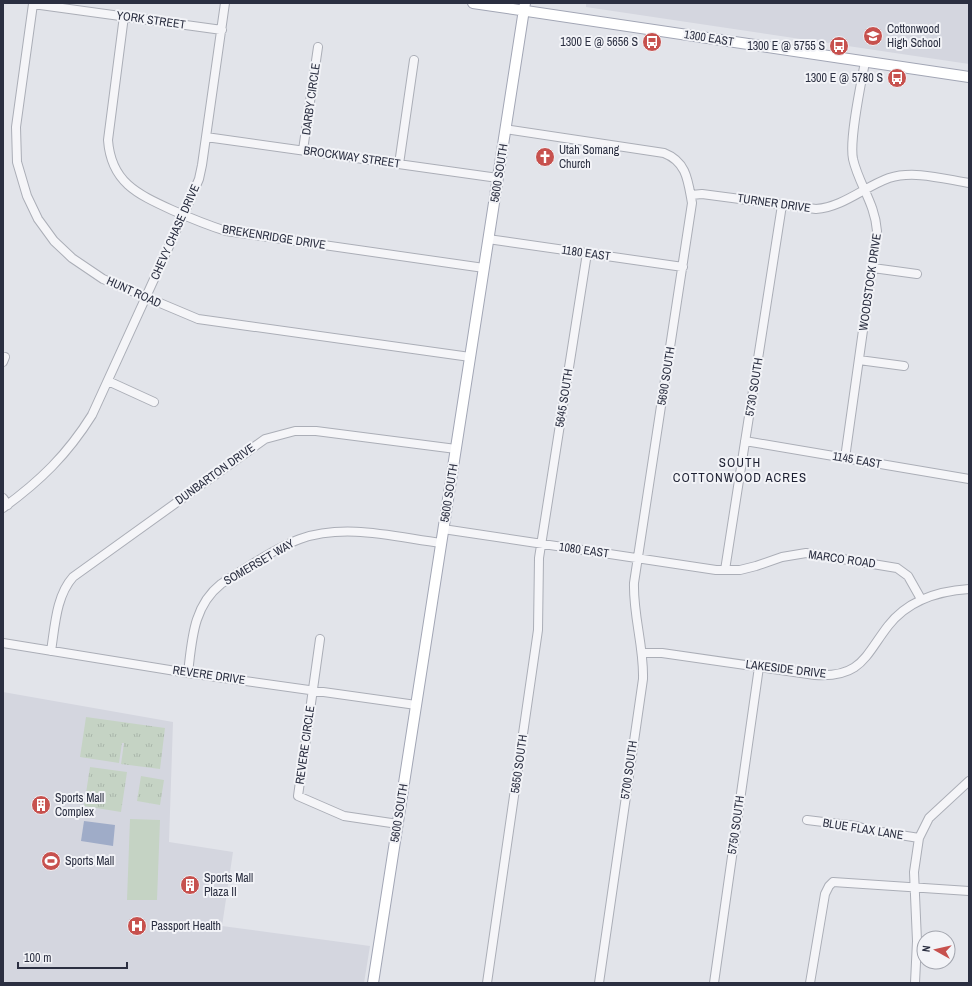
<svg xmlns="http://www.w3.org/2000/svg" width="972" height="986" font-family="'Archivo Narrow',sans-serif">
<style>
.built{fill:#d4d6df}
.grass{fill:#c5d3c4}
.park{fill:url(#park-tufts)}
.water{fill:#9facc8}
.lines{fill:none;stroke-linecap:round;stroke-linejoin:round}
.minor-casing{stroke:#abaeb7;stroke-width:10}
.major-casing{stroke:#a2a6b5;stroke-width:12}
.minor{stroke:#f5f5f8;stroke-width:8}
.major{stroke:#fff;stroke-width:10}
.labels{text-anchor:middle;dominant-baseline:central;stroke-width:4;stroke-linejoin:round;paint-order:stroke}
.street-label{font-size:12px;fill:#2b2f41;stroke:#f2f3f7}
.poi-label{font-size:12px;fill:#2b2f41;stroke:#f2f3f7;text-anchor:start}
.neighbourhood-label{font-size:13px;letter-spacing:1px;fill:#1d2032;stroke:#f2f3f7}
</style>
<defs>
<pattern id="park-tufts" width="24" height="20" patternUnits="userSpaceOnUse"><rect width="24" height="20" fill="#c5d3c4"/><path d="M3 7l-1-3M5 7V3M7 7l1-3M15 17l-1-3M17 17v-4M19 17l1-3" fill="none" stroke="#a9b5aa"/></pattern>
</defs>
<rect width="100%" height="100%" fill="#e2e4ea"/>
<path class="built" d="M586,3H969V64L586,7Z
M3,692L173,722L169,842L233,852L222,926L370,946L364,983H3Z"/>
<path class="grass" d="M130,819L160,820L157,900H127Z"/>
<path class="park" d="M86,717L165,728L160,769L121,764L124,743H122L119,763L80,757Z
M90,767L127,772L121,812L84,806Z
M141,776L164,780L160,805L137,801Z"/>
<path class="water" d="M84,821L115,825L113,846L81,841Z"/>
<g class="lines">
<g class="minor-casing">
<path id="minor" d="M124,16L108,140C111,182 137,194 172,210C190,218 207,225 226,231L484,268
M222,30L33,4L16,127L17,162L27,196L38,219L54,241L72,258L103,279L198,319L470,357
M505,129L664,153C687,162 688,181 692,203L634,583C633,616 644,646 643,679L599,983
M206,137L498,178
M303,150L318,47
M399,164L414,60
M691,195L702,194L816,209C843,207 864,187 889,178C914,170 944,179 969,183
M488,239L683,267
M873,268L917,274
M859,360L904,366
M3,362L5,357
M108,381L154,402
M745,441L969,479
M845,458L877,231C875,203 859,185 853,159C849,139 861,84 865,62
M3,498L8,505
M3,508C40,481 67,455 92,415L187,207L199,179L202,165L225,3
M443,529L716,570H740L756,566L782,557L806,553L897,568L908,576L921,599
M725,570L782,205
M320,639L298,796L344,816L398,824
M3,643L188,673L416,705
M51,651C55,626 56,596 73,577L265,439L295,431H316L456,449
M642,653H662L815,675C861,678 865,656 888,626C908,600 938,591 969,589
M188,673C192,640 193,606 221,584C231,577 243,570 254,563C269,554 283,545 300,539C345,523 395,537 441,543
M807,820L856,826L869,830L919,838
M487,983L538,630L539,558L587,253
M714,983L759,667
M810,983L825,894L829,886L833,882L969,891
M915,983L917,941L914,872L919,838L929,818L969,781"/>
</g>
<g class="major-casing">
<path id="major" d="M473,3L969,77
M373,983L525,3"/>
</g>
<use href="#minor" class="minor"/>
<use href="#major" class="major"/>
</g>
<defs>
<g id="school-disc" transform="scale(1)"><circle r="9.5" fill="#c7514e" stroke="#f2f3f7"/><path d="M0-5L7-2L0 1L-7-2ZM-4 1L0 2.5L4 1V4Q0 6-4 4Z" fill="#fff"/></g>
<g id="bus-disc" transform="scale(1)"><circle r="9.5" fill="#c7514e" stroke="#f2f3f7"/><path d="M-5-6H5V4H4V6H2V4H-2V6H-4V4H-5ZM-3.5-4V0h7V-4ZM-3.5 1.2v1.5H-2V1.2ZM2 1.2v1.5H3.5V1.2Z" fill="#fff"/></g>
<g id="church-disc" transform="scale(1)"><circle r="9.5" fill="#c7514e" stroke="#f2f3f7"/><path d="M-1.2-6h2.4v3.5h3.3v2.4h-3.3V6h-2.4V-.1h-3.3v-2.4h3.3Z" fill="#fff"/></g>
<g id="building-disc" transform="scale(1)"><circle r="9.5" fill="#c7514e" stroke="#f2f3f7"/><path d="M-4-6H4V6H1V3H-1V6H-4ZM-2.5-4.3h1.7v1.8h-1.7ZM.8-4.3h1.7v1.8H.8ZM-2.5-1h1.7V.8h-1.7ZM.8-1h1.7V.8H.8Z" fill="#fff"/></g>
<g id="stadium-disc" transform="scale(1)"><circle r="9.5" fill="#c7514e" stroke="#f2f3f7"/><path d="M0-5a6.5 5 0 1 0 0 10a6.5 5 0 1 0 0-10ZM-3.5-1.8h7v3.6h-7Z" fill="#fff"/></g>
<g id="hospital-disc" transform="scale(1)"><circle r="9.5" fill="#c7514e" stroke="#f2f3f7"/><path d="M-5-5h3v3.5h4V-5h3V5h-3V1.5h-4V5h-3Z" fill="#fff"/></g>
</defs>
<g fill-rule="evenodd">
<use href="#school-disc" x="873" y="36"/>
<use href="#bus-disc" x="652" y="42"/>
<use href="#bus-disc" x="839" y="46"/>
<use href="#bus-disc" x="897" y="78"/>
<use href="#church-disc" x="545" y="157"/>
<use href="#building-disc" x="41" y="805"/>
<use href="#stadium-disc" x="51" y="861"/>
<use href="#building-disc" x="190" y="885"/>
<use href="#hospital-disc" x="137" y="926"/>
</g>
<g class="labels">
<g class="street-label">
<text transform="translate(151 20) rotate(8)">YORK STREET</text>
<text transform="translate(709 38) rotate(9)">1300 EAST</text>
<text transform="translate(311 99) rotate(-82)">DARBY CIRCLE</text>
<text transform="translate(352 157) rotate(8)">BROCKWAY STREET</text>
<text transform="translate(499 173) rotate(-81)">5600 SOUTH</text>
<text transform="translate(774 203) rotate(8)">TURNER DRIVE</text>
<text transform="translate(175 232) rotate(-66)">CHEVY CHASE DRIVE</text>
<text transform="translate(274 237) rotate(9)">BREKENRIDGE DRIVE</text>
<text transform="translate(586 253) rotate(8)">1180 EAST</text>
<text transform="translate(870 282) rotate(-82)">WOODSTOCK DRIVE</text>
<text transform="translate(134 292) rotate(24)">HUNT ROAD</text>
<text transform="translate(666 376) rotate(-81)">5690 SOUTH</text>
<text transform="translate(754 387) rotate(-81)">5730 SOUTH</text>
<text transform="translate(564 398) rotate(-81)">5645 SOUTH</text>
<text transform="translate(857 460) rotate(10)">1145 EAST</text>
<text transform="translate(215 474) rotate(-36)">DUNBARTON DRIVE</text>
<text transform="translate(449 493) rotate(-81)">5600 SOUTH</text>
<text transform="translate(584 550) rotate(8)">1080 EAST</text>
<text transform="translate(842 559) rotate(8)">MARCO ROAD</text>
<text transform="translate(259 562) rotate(-30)">SOMERSET WAY</text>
<text transform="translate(786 669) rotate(7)">LAKESIDE DRIVE</text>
<text transform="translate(209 675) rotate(8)">REVERE DRIVE</text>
<text transform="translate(305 745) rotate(-82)">REVERE CIRCLE</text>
<text transform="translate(519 764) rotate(-82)">5650 SOUTH</text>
<text transform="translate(629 770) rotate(-82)">5700 SOUTH</text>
<text transform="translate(399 813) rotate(-81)">5600 SOUTH</text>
<text transform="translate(736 825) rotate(-82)">5750 SOUTH</text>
<text transform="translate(863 829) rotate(9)">BLUE FLAX LANE</text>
</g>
<g class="poi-label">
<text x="887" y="29">Cottonwood<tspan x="887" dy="14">High School</tspan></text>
<text x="638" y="42" text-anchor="end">1300 E @ 5656 S</text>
<text x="825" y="46" text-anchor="end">1300 E @ 5755 S</text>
<text x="883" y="78" text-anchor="end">1300 E @ 5780 S</text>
<text x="559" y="150">Utah Somang<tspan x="559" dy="14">Church</tspan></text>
<text x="55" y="798">Sports Mall<tspan x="55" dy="14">Complex</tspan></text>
<text x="65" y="861">Sports Mall</text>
<text x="204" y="878">Sports Mall<tspan x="204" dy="14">Plaza II</tspan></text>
<text x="151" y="926">Passport Health</text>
</g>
<g class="neighbourhood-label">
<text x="740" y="462">SOUTH<tspan x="740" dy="15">COTTONWOOD ACRES</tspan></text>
</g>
</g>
<rect width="972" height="986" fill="none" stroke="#2b2f41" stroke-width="8"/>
<g transform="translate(936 950) rotate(278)"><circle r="19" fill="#f2f3f7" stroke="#a2a5ae"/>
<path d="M0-3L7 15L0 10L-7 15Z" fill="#c7514e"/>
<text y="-6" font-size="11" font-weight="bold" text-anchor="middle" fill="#2b2f41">N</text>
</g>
<path d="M18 962v6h109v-6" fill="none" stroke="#2b2f41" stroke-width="2"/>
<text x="24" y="962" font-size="12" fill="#2b2f41" stroke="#f2f3f7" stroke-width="3" paint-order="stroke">100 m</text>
</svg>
